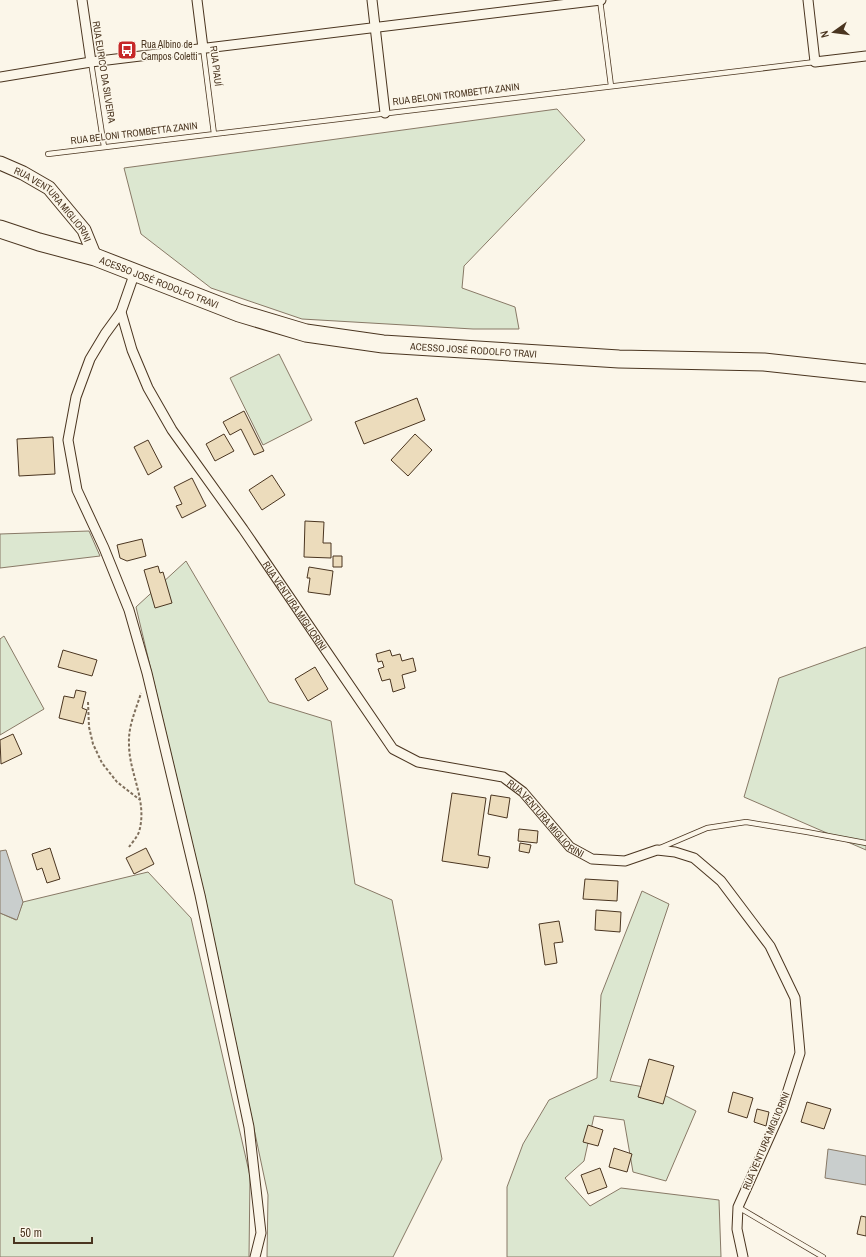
<svg xmlns="http://www.w3.org/2000/svg" width="866" height="1257" font-family="'Archivo Narrow',sans-serif">
<style>
.green{fill:#dce7d0;stroke:#887966}
.water{fill:#c9cecd;stroke:#887966}
.building{fill:#ecdcbc;stroke:#4a3520}
.lines{fill:none;stroke-linecap:round;stroke-linejoin:round}
.lane-casing{stroke:#4a3520;stroke-width:6}
.street-casing{stroke:#4a3520;stroke-width:11}
.secondary-casing{stroke:#4a3520;stroke-width:15}
.highway-casing{stroke:#4a3520;stroke-width:19}
.path{stroke:#7f6f5c;stroke-width:2;stroke-dasharray:3 2;stroke-linecap:butt}
.lane{stroke:#fbf6e9;stroke-width:4.5}
.street{stroke:#fbf6e9;stroke-width:9}
.secondary{stroke:#fbf6e9;stroke-width:13}
.highway{stroke:#fbf6e9;stroke-width:17}
.labels{text-anchor:middle;dominant-baseline:central;stroke-width:3;stroke-linejoin:round;paint-order:stroke}
.poi-label{font-size:10px;fill:#4a3520;stroke:#fbf6e9;text-anchor:start}
.street-label{font-size:10px;fill:#4a3520;stroke:#fbf6e9}
</style>
<rect width="100%" height="100%" fill="#fbf6e9"/>
<path class="green" d="M557,109L585,140L464,266L462,288L515,307L519,329H473L302,319L211,288L141,234L124,168Z
M279,354L312,420L263,445L230,378Z
M89,531L100,556L0,568V534Z
M186,561L269,702L331,721L355,884L392,900L442,1159L393,1257H267L268,1195L205,897L136,607Z
M4,636L44,709L0,735V639Z
M866,647V850L744,797L779,678Z
M148,872L191,918L250,1176L249,1257H0V913L16,920L23,902Z
M642,891L669,904L610,1081L650,1088L696,1111L666,1181L633,1172L624,1120L594,1116L584,1161L565,1178L590,1206L621,1188L719,1200L721,1257H507V1187L523,1144L549,1100L597,1078L601,995Z"/>
<path class="water" d="M6,850L23,902L17,920L0,913V851Z
M828,1149L866,1156V1185L825,1178Z"/>
<path class="building" d="M417,398L425,420L364,444L355,422Z
M244,411L264,451L254,455L241,429L230,435L223,422Z
M224,434L234,451L215,461L206,444Z
M415,434L432,450L408,476L391,460Z
M53,437L55,474L19,476L17,439Z
M148,440L162,467L148,475L134,447Z
M272,475L285,495L262,510L249,490Z
M192,478L206,506L182,518L176,506L182,504L174,487Z
M305,521L324,522L323,543H331V558L304,557Z
M142,539L146,556L127,561L120,558L117,545Z
M333,556H342V567H333Z
M158,566L160,573L163,572L172,603L155,608L144,570Z
M309,567L333,571L330,595L308,592L310,578H307Z
M63,650L97,660L92,676L58,667Z
M390,650L392,656L400,654L402,661L413,658L416,671L402,675L405,688L393,692L390,679L382,681L378,669L384,667L382,661L378,662L376,654Z
M315,667L328,689L308,701L295,679Z
M76,690L86,692L82,708L87,710L83,724L59,718L64,696L74,698Z
M13,734L22,754L1,764L0,740Z
M452,793L486,798L478,855L490,857L488,868L442,861Z
M491,795L510,798L507,818L488,814Z
M519,829L538,831L537,843L518,841Z
M520,843L531,845L529,853L519,851Z
M50,848L60,879L47,883L42,868L37,870L32,854Z
M146,848L154,864L134,874L126,858Z
M585,879L618,881L617,901L583,899Z
M596,910L621,912L620,932L595,930Z
M559,921L563,942L554,943L557,963L545,965L539,924Z
M649,1059L674,1066L663,1104L638,1097Z
M733,1092L753,1098L747,1118L728,1112Z
M807,1102L831,1109L824,1129L801,1122Z
M757,1109L769,1112L766,1126L754,1122Z
M588,1125L603,1130L598,1146L583,1142Z
M614,1148L632,1154L627,1172L609,1167Z
M600,1168L607,1187L588,1194L581,1175Z
M861,1216L866,1217V1236L857,1234Z"/>
<g class="lines">
<g class="lane-casing">
<path id="lane" d="M600,0L611,86
M203,48L214,134
M91,62L104,147
M48,154L815,62
M660,848L707,828L746,822L807,832L866,843
M738,1207L823,1257"/>
</g>
<g class="street-casing">
<g id="street">
<path d="M82,0L91,62"/>
<path d="M197,0L203,48"/>
<path d="M372,0L385,113"/>
<path d="M808,0L815,62L866,56"/>
<path d="M0,77L91,62L601,0"/>
<path id="s1" d="M135,272L121,312L132,350L148,388L172,430L243,529L393,749L418,762L503,777L523,792L570,847L592,859L625,861L657,850L675,852L694,858L721,881L770,946L795,998L800,1053L782,1109L738,1207L737,1229L743,1257"/>
<path d="M121,312L105,334L90,359L76,397L68,440L77,490L104,548L129,610L147,673L200,895L249,1127L261,1233L255,1257"/>
</g>
</g>
<g class="secondary-casing">
<g id="secondary">
<path id="s2" d="M0,163L23,173L49,188L84,230L95,257"/>
</g>
</g>
<g class="highway-casing">
<g id="highway">
<path id="s3" d="M0,229L39,242L95,257L239,313L306,333L383,344L619,359L764,362L866,373"/>
</g>
</g>
<path class="path" d="M88,702L89,727L93,744L102,763L117,782L140,800
M129,847C132,843 137,837 139,832C148,801 129,774 129,744C128,726 136,710 141,693"/>
<use href="#lane" class="lane"/>
<use href="#street" class="street"/>
<use href="#secondary" class="secondary"/>
<use href="#highway" class="highway"/>
</g>
<defs>
<g id="bus-square" transform="scale(1)"><rect x="-9" y="-9" width="18" height="18" rx="4" fill="#c62828" stroke="#fbf6e9"/><path d="M-5-6H5V4H4V6H2V4H-2V6H-4V4H-5ZM-3.5-4V0h7V-4ZM-3.5 1.2v1.5H-2V1.2ZM2 1.2v1.5H3.5V1.2Z" fill="#fff"/></g>
</defs>
<g fill-rule="evenodd">
<use href="#bus-square" x="127" y="50"/>
</g>
<g class="labels">
<g class="poi-label">
<text x="141" y="44">Rua Albino de<tspan x="141" dy="12">Campos Coletti</tspan></text>
</g>
<g class="street-label">
<text transform="translate(216 66) rotate(83)">RUA PIAUÍ</text>
<text transform="translate(104 72) rotate(81)">RUA EURICO DA SILVEIRA</text>
<text transform="translate(456 94) rotate(-7)">RUA BELONI TROMBETTA ZANIN</text>
<text transform="translate(134 133) rotate(-7)">RUA BELONI TROMBETTA ZANIN</text>
<text stroke="none"><textPath href="#s2" startOffset="69">RUA VENTURA MIGLIORINI</textPath></text>
<text stroke="none"><textPath href="#s3" startOffset="168">ACESSO JOSÉ RODOLFO TRAVI</textPath></text>
<text stroke="none"><textPath href="#s3" startOffset="492">ACESSO JOSÉ RODOLFO TRAVI</textPath></text>
<text stroke="none"><textPath href="#s1" startOffset="386">RUA VENTURA MIGLIORINI</textPath></text>
<text stroke="none"><textPath href="#s1" startOffset="734">RUA VENTURA MIGLIORINI</textPath></text>
<text transform="translate(766 1141) rotate(-67)">RUA VENTURA MIGLIORINI</text>
</g>
</g>
<g transform="translate(834 32) rotate(256)" stroke="#fbf6e9" stroke-width="3" paint-order="stroke">
<path d="M0-3L7 15L0 10L-7 15Z" fill="#4a3520"/>
<text y="-6" font-size="11" font-weight="bold" text-anchor="middle" fill="#4a3520">N</text>
</g>
<path d="M14 1237v6h78v-6" fill="none" stroke="#4a3520" stroke-width="2"/>
<text x="20" y="1237" font-size="12" fill="#4a3520" stroke="#fbf6e9" stroke-width="3" paint-order="stroke">50 m</text>
</svg>
